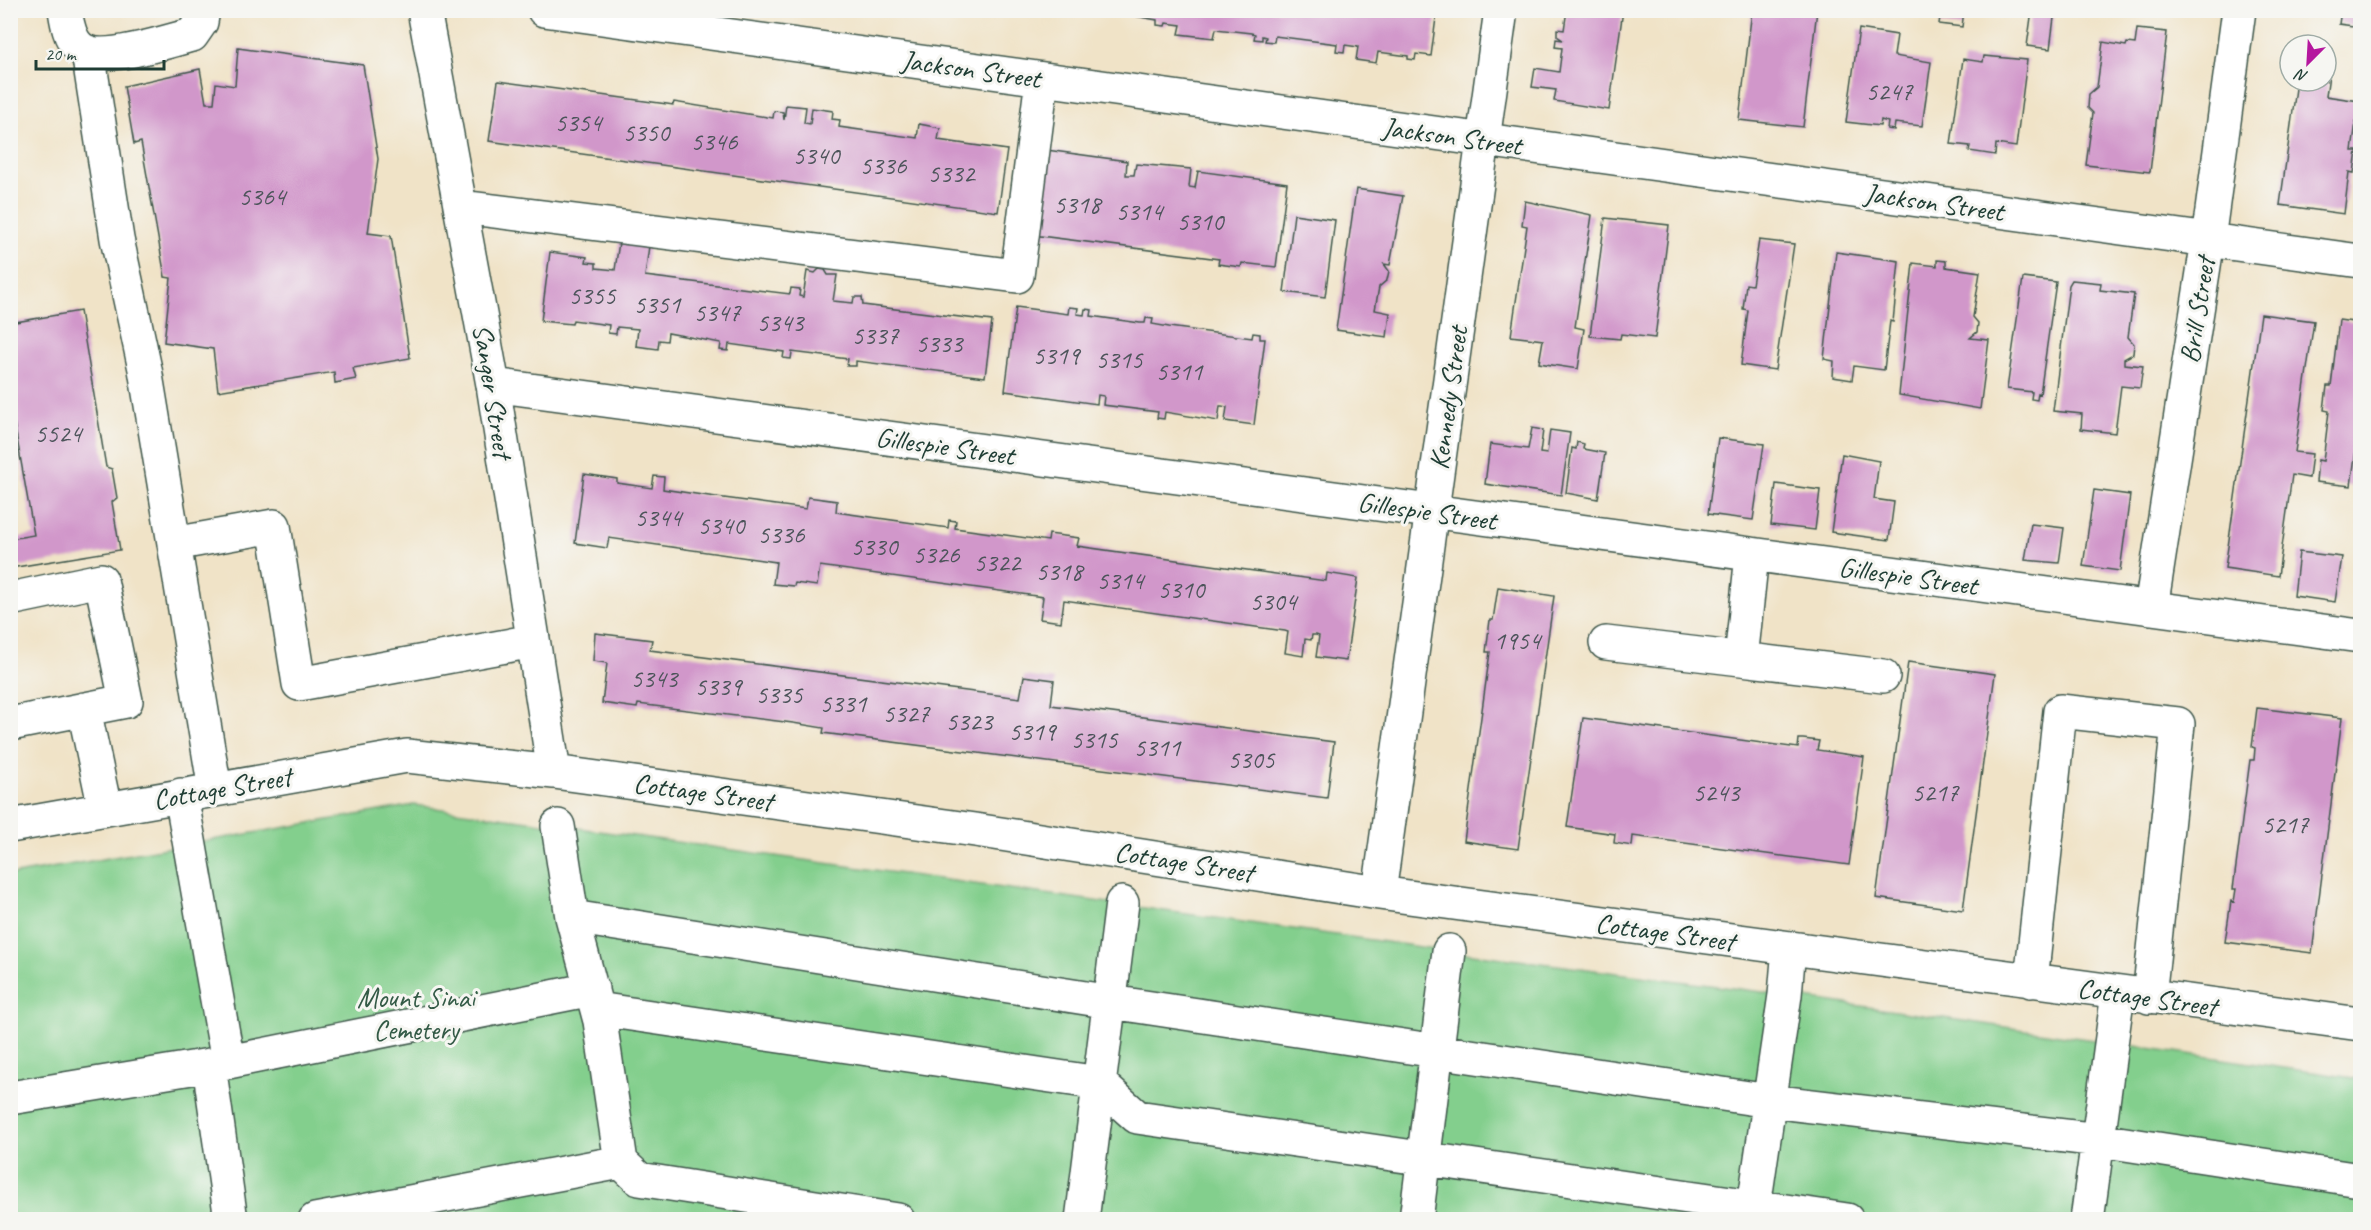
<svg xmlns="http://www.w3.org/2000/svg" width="2371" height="1230" font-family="Caveat,sans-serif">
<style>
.green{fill:#83cf8d;stroke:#518660;stroke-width:1.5}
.building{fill:#d197ca}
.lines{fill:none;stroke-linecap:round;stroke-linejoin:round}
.minor-casing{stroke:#3e564a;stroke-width:36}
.minor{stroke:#fff;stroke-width:33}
.labels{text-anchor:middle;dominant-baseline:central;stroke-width:6;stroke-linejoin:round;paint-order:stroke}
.number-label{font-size:26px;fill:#4c545a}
.street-label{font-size:28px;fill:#1f3d34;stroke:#f6f6f2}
.park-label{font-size:28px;fill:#335a46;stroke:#f6f6f2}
</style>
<rect width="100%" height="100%" fill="#f6f6f2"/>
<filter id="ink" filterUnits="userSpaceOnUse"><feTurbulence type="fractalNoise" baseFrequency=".0167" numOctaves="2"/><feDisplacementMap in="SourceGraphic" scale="12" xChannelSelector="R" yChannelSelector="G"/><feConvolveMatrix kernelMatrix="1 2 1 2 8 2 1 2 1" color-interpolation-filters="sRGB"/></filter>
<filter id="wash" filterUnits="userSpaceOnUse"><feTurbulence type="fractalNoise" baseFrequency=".008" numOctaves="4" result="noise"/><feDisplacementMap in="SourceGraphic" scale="24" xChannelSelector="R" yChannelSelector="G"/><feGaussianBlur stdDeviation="1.35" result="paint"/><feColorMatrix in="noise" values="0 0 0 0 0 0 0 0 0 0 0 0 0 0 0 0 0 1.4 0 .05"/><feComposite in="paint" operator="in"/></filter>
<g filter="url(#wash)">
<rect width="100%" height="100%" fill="#f0e3c7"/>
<path class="green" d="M414,805L1449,951L1785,995L2360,1079V1219L11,1220V875Z"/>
<g id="blocks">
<path class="building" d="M1101,10H1437L1431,56L1416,54L1415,60L1408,59V56L1378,52L1376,63L1356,60L1358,47L1345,45L1344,52L1336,51L1337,44L1275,36L1274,42L1265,41L1266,37L1262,36V40L1254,39L1255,34L1251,33L1216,29L1214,38L1179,34L1181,25L1166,23L1165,26L1157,25V20Z
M1567,10H1623L1609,110L1554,101L1556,90L1532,87L1535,68L1559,72L1562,48L1555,47L1556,39L1563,40L1557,36V29L1564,30Z
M1752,10H1817L1803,127L1739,120Z
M1941,10H1964L1962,27L1939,24Z
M2032,10H2055L2050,49L2027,46Z
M2341,10H2360V27L2339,24Z
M1859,29L1897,35L1894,56L1931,62L1922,126L1895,123L1894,130L1887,129L1888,122L1881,120L1880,126L1846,122Z
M2137,29L2167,32L2150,172L2086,165L2093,113L2088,108L2089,94L2097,87L2103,42L2126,46L2127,43L2135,44Z
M238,48L363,65L378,159L368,233L391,236L410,358L353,368L356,379L335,383L334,372L218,391L213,349L164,342L171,278L165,277L141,142L134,144L124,86L200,69L206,103H214L216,83L235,86Z
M1984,56L2027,60L2016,147L1996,144L1995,155L1969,151L1970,146L1951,144L1963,59L1983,62Z
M2326,75H2329L2326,96L2359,101L2352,151H2357L2354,173L2349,172L2344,214L2280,205L2297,81H2326Z
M498,81L667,104L673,105L674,102L773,118L774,111L783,112L784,120L786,105L806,107L804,123L810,124L812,108L833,111L832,119L840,120L839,127L917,138L919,124L940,128L938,140L1007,150L998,212L489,141Z
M1039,149L1127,161L1126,175H1134L1136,164L1191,169L1189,187L1195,188L1198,171L1287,183L1276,267L1242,263L1241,267L1218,264L1219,259L1025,234Z
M1356,189L1403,196L1390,265L1384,264L1389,271L1387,280L1379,287L1375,310L1390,313L1387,337L1336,330Z
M1525,201L1592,215L1575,327L1584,329L1578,369L1539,363L1543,340L1511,336L1527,226L1522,225Z
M1294,214L1335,220L1325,297L1284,292Z
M1605,218L1669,225L1655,338L1621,334L1620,339L1590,336Z
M1759,240L1794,244L1775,370L1741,365L1748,310L1743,309L1746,284L1752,285Z
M619,242L649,246L645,276L790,294L791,288L800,289L799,296L803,297L807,271L815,273L819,269L825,270L828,275H837L833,301L853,303L854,297H862L863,305L992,321L985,377L856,361V366H847L848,359L792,352L791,359L783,358L784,352L729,344L728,351L720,350L721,343L668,333L667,341L659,340L658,349L636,346L638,329L617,327L616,334L608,333L609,325L573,320L572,324L541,321L550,252L587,257L586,262L596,263V268L615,270Z
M1836,252L1899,261L1893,322L1890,321L1884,370L1854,366L1852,380L1833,377L1834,361L1824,359Z
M1937,260L1946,261V267L1980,272L1973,317L1978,323L1977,332L1970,338L1989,340L1980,409L1899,395L1913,263L1937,266Z
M2023,278L2056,282L2040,394L2038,393L2037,400L2031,399L2032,392L2007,389Z
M2072,280L2101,283L2100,290L2134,294L2128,337L2134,344L2133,354L2124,359V364L2143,366L2140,388L2121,386L2115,433L2081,429L2082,414L2053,411L2069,285Z
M1016,307L1068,314L1069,307L1078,308L1077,314L1084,315L1085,309L1092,310L1091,316L1140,323H1145L1146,318L1153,319L1152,324L1169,327L1252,338L1253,333L1260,334V339H1265L1254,425L1225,421L1227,407L1222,406H1220L1218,421L1165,412L1164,419L1157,418L1158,412L1103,405L1104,396L1098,395L1097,404L1005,391Z
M80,311L106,467L112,469L117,498L112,502L120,550L10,568V539L34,535L10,399V323Z
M2261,314L2314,321L2295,452L2312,454L2309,478L2292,475L2278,576L2225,568Z
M2339,320L2360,323V442H2357L2351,486L2316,482L2318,460L2323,461L2329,411L2324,410L2327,386H2331Z
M1532,428L1543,430L1540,453L1547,454L1550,430L1570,433L1561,495L1485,484L1490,444L1528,449Z
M1718,438L1764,444L1753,520L1708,514Z
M1577,442L1584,444L1583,449L1605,453L1598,499L1566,493L1572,448L1576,449Z
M1842,454L1879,461L1874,499L1894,502L1889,540L1831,532Z
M584,474L617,479V483L652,488L654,476L664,477L663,489L709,496L806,509L808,497L837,501L836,512L948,528L949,520L956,521L955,528L1048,541L1049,534L1079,538L1077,546L1326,581L1327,573L1358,578L1346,661L1316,657L1319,636L1316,635H1312L1311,640L1305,639L1303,656L1285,653L1288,632L1285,631L1064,600L1061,622L1040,619L1043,597L820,566L817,586L795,583L794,586L773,584L776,562L609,538L607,548L575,543Z
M1776,484L1820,490L1815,530L1771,525Z
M2094,490L2130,495L2120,571L2083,566Z
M2031,524L2064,528L2059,563L2025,560Z
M2299,552L2342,557L2335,602L2294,596Z
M1498,587L1554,596L1518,849L1464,841L1490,652H1486L1490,620H1493Z
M595,633L652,640L650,650L1020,698L1024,676L1054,680L1051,705L1334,742L1327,798L823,733L824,728L793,723L638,704L637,708L602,703L607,663L593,661Z
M1908,662L1995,674L1963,910L1876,898Z
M2257,708L2342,718L2312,953L2225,942L2231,901L2234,902L2236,889H2233L2250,760H2254L2255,748L2252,747Z
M1583,718L1798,748L1799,739H1803L1819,741L1817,750L1864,757L1849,865L1633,836L1632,846L1614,843L1615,834L1567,827Z"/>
</g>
</g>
<g filter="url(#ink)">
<use href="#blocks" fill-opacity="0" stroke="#3e564a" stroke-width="1.5"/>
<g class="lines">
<g class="minor-casing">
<path id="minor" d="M65,10C67,22 69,37 78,46C97,66 167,41 192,35L201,22L203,10
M424,10L493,385L554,772
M544,10L2360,261
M88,52L117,239L145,369L215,790
M462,207L1017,276L1042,79
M493,385L2360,636
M174,544L274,526L299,684L533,641
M10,599L101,580L126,701L10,724
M2151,608L2208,240L2239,10
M1606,643L1741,659L1752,555
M1741,659L1883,676
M84,709L105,809
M181,795L228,1062
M10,826L407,756L554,772L975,830L1379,893L2360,1024
M558,826L572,917
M1379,893L1501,10
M2031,981L2060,711L2178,724L2149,997
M597,1009L1099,1083L1137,1117L1847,1220
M209,1065L231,1220
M10,1098L228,1062L592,989
M621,1162L600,1021L572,917L1111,1002L1769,1101L2099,1140L2360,1180
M315,1220L621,1162L639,1179L898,1220
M1082,1220L1122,903
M1416,1220L1449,951
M1752,1220L1785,995L1789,948
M2087,1220L2118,993"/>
</g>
<use href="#minor" class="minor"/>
</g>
</g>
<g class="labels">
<g class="number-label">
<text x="1889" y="91">5247</text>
<text x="578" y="122">5354</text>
<text x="646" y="132">5350</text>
<text x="714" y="141">5346</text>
<text x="816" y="155">5340</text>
<text x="883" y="165">5336</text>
<text x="951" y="173">5332</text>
<text x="262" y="196">5364</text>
<text x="1077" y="204">5318</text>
<text x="1139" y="211">5314</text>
<text x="1200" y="221">5310</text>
<text x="592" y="295">5355</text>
<text x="657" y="304">5351</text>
<text x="717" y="312">5347</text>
<text x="780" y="322">5343</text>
<text x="875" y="335">5337</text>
<text x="939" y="343">5333</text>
<text x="1056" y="355">5319</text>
<text x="1119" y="359">5315</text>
<text x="1179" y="371">5311</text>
<text x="58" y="433">5524</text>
<text x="658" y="517">5344</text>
<text x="721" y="525">5340</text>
<text x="781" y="534">5336</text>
<text x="874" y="546">5330</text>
<text x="936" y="554">5326</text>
<text x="997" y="562">5322</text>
<text x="1059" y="571">5318</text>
<text x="1120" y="580">5314</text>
<text x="1181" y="589">5310</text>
<text x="1273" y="601">5304</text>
<text x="1517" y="640">1954</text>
<text x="654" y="678">5343</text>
<text x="718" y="686">5339</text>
<text x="779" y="694">5335</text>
<text x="843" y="703">5331</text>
<text x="906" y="713">5327</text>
<text x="969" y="721">5323</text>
<text x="1032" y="731">5319</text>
<text x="1094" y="739">5315</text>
<text x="1157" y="747">5311</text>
<text x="1251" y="759">5305</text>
<text x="1716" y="792">5243</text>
<text x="1935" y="792">5217</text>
<text x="2285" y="824">5217</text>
</g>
<g class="street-label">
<text transform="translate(971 69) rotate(8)">Jackson Street</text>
<text transform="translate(1452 136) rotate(8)">Jackson Street</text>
<text transform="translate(1934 202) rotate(8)">Jackson Street</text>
<text transform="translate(2197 310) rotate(-81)">Brill Street</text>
<text transform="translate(493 391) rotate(81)">Sanger Street</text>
<text transform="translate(1448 398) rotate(-82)">Kennedy Street</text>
<text transform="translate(945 446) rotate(8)">Gillespie Street</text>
<text transform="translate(1427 511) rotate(8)">Gillespie Street</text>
<text transform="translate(1908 576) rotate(8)">Gillespie Street</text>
<text transform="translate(222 788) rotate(-10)">Cottage Street</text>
<text transform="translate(703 792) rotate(8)">Cottage Street</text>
<text transform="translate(1184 862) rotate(9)">Cottage Street</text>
<text transform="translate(1665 932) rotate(8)">Cottage Street</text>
<text transform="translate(2147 997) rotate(8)">Cottage Street</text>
</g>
<g class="park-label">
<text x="416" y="997">Mount Sinai<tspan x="416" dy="32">Cemetery</tspan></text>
</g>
</g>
<rect width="2371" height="1230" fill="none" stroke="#f6f6f2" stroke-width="36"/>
<g transform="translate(2308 63) rotate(204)"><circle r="28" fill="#f6f6f2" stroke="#a0aca6" stroke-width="1.5"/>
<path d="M0-4.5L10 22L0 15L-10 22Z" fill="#b5179e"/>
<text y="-9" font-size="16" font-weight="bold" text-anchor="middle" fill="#1f3d34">N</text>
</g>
<path d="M36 60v9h128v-9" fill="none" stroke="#1f3d34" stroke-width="3"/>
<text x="45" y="60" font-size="18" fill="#1f3d34" stroke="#f6f6f2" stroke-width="4.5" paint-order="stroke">20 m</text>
</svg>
